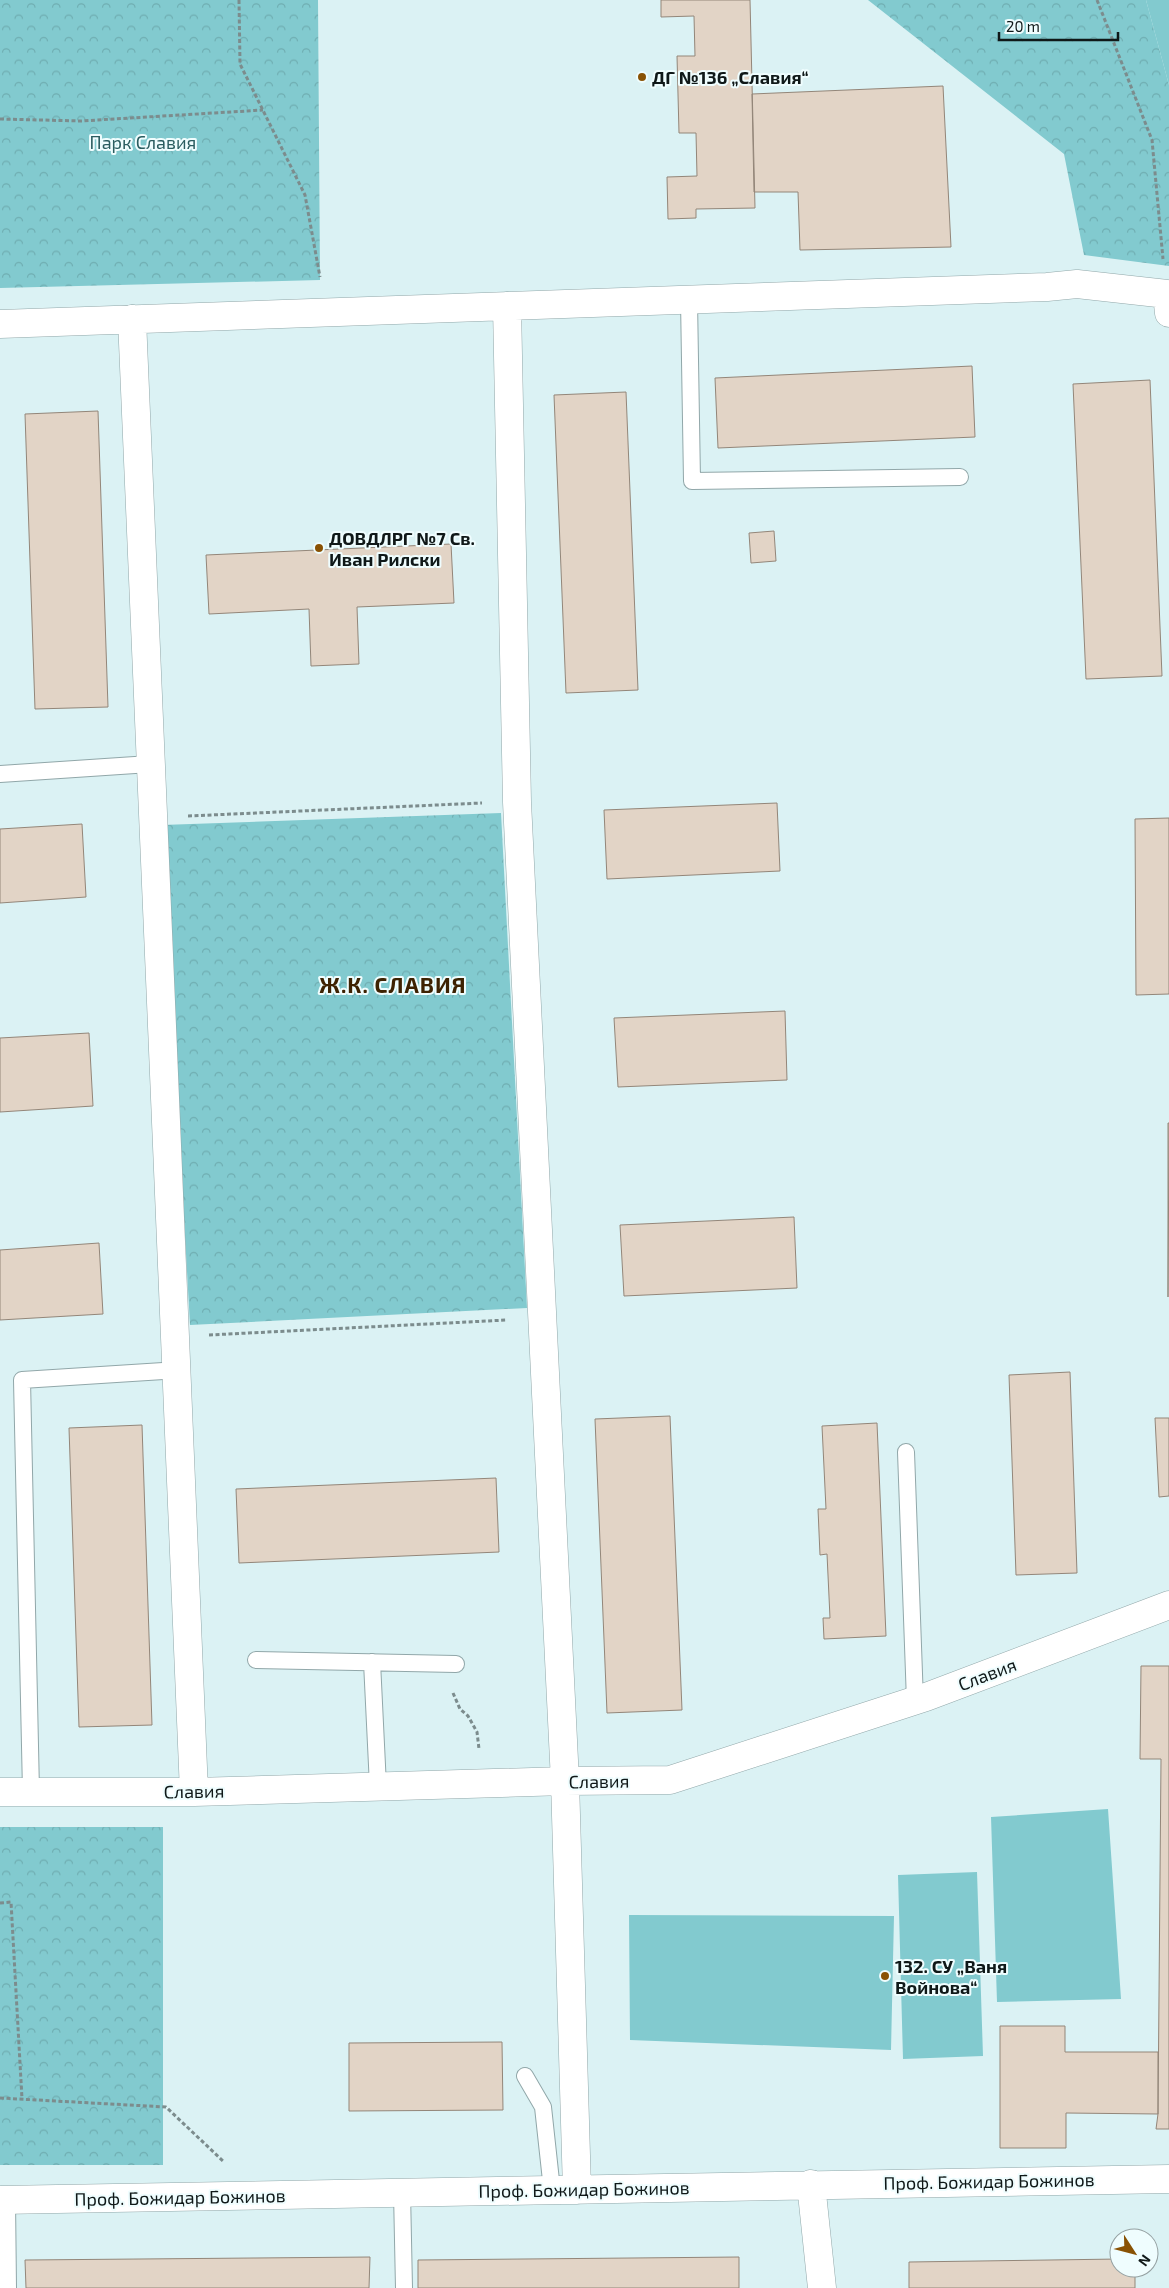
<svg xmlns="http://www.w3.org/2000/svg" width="1169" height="2288" font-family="'Exo 2',sans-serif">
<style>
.park{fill:url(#park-crowns)}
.pitch{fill:#82cacf}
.building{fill:#e2d4c6;stroke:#938679}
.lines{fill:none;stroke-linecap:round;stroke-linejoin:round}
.lane-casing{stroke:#91a7a9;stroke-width:18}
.street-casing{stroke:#91a7a9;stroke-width:29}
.path{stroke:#7c8c8d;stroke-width:3;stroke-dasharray:4 2.5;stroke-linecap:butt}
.lane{stroke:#fff;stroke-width:16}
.street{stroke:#fff;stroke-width:28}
.poi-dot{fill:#895204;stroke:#effdfe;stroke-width:2}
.labels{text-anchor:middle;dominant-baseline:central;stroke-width:4;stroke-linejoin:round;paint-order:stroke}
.poi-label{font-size:18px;font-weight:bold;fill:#0f1818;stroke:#effdfe;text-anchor:start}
.park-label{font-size:18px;fill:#2a5d60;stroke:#effdfe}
.street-label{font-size:18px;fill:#0f1818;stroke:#effdfe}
.district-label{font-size:22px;font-weight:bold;letter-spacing:1px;fill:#3d2202;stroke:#effdfe}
</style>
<defs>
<pattern id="park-crowns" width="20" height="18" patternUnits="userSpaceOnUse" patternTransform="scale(1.25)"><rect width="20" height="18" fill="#82cacf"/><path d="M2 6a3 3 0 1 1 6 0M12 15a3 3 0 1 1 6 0" fill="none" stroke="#6fadb1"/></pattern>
</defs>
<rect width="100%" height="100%" fill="#dbf2f4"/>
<path class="park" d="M0,0H318L320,280L0,288Z
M868,0H1146L1169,85V266L1084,255L1064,154Z
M501,813L527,1308L190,1325L162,825Z
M0,1827H163V2165H0Z"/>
<path class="pitch" d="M1146,0H1169V85Z
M1108,1809L1121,1999L997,2002L991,1817Z
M977,1872L983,2056L903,2059L898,1875Z
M629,1915L894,1916L891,2050L630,2040Z"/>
<path class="building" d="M661,0H750L755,208L696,209V218L668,219L667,177L697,176L696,133H679L677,56H695L694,16L661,17Z
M943,86L951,247L800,250L798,192H754L752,94Z
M972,366L975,437L718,448L715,378Z
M1150,380L1162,676L1086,679L1073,384Z
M626,392L638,690L566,693L554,395Z
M98,411L108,707L35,709L25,414Z
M774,531L776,561L751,563L749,533Z
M451,544L454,603L357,607L359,664L311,666L309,609L209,614L206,555Z
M777,803L780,871L607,879L604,810Z
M1169,818V994L1136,995L1135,819Z
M82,824L86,897L0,903V829Z
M785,1011L787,1080L618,1087L614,1018Z
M89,1033L93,1106L0,1112V1038Z
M1168,1123H1169L1168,1297Z
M794,1217L797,1288L624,1296L620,1225Z
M99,1243L103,1314L0,1320V1250Z
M1070,1372L1077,1573L1016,1575L1009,1375Z
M670,1416L682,1710L607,1713L595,1419Z
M1155,1418H1169V1496L1159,1497Z
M877,1423L886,1636L824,1639L823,1618H830L827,1554L820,1555L818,1509H826L822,1426Z
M142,1425L152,1725L79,1727L69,1428Z
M496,1478L499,1552L239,1563L236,1489Z
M1141,1666H1169V2129H1156L1158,2114L1161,1759H1140Z
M1000,2026H1065V2052H1158V2114L1066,2113V2148H1000Z
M502,2042L503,2110L349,2111V2043Z
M370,2257L369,2288H26L25,2260Z
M739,2257V2288H418V2260Z
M1119,2259V2268H1135V2288H909V2262Z"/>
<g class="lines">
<g class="lane-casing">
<path id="lane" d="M689,300L692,481L960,477
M0,774L150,764
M906,1452L915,1701
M256,1660L456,1664
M372,1662L378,1786
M31,1791L22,1380L179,1370
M525,2076L543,2107L552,2190
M402,2192L404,2288
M7,2200L8,2288"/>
</g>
<g class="street-casing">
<path id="street" d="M507,306L517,802L565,1781L577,2190
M132,319C151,810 176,1301 194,1792
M0,324L1047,287L1077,284L1167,294L1169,313
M0,1792H194L565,1781L670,1780L926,1697L1169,1605
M811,2184L822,2288
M0,2200L1169,2179"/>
</g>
<path class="path" d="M239,0L240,64L305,195L320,277
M1097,0L1152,140L1163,259
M0,119L81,121L263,110
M188,816L482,803
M209,1335L507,1320
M453,1693L460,1709L468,1716L477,1732L479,1749
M0,1903L11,1902L22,2099
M0,2098L166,2107L223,2161"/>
<use href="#lane" class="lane"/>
<use href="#street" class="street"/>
</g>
<g class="poi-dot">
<circle cx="642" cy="77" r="5"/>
<circle cx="319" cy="548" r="5"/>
<circle cx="885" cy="1976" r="5"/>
</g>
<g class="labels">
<g class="poi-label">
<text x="652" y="77">ДГ №136 „Славия“</text>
<text x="329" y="538">ДОВДЛРГ №7 Св.<tspan x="329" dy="21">Иван Рилски</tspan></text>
<text x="895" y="1966">132. СУ „Ваня<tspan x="895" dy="21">Войнова“</tspan></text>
</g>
<g class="park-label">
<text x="143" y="142">Парк Славия</text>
</g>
<g class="street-label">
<text transform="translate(987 1674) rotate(-21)">Славия</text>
<text transform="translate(599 1781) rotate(-1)">Славия</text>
<text transform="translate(194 1791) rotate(-1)">Славия</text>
<text transform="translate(989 2181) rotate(-1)">Проф. Божидар Божинов</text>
<text transform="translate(584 2189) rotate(-1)">Проф. Божидар Божинов</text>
<text transform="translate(180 2197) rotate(-1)">Проф. Божидар Божинов</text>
</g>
<g class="district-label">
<text x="393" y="984">Ж.К. СЛАВИЯ</text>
</g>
</g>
<g transform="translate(1134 2253) rotate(126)"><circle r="24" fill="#effdfe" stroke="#95a1a2"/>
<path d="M0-4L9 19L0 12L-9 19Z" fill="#895204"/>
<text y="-8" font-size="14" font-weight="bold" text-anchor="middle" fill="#0f1818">N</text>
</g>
<path d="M999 32v8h119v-8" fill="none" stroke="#0f1818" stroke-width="2.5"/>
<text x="1006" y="32" font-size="15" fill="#0f1818" stroke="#effdfe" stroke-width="4" paint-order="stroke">20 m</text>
</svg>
